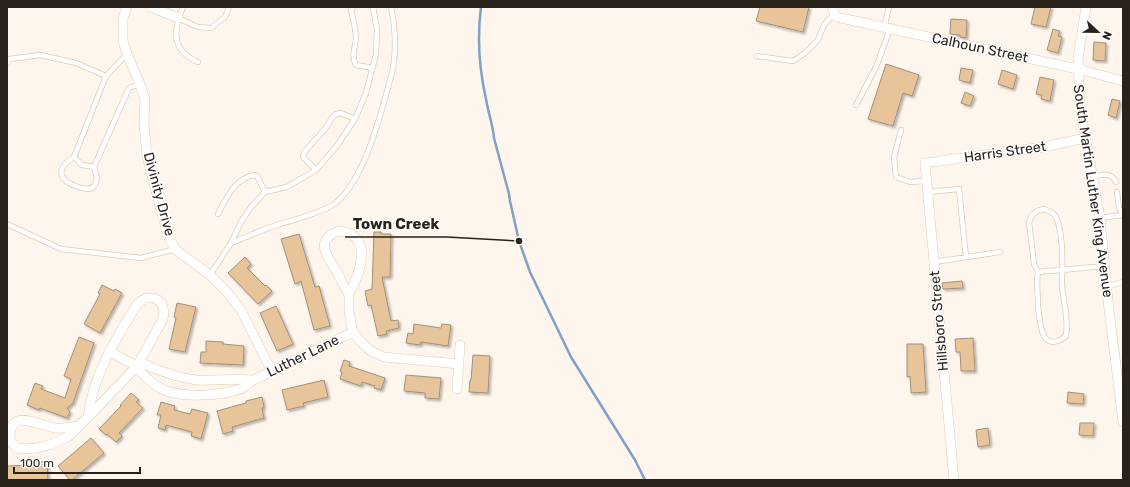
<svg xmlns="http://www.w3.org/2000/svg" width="1130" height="487" font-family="Rubik,sans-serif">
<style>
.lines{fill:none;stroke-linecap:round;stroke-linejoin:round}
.stream{stroke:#7fa1c8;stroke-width:2.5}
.building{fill:#e7c499;stroke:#a1907a;filter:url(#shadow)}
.service-casing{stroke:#decbb5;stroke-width:6}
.minor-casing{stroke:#decbb5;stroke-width:10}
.service{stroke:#fff;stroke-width:4.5}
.minor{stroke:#fff;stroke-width:9}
.labels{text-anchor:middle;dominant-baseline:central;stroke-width:3;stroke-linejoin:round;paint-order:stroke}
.street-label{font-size:14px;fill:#29221a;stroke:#fff}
.leader{fill:none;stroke:#29221a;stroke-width:1.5}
.callout-dot{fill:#29221a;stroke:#fff;stroke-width:1.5}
.callout-label{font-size:15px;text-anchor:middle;font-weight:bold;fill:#29221a;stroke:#fff;stroke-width:3;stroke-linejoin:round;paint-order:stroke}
</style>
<defs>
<filter id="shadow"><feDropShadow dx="2" dy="2" stdDeviation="1" flood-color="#0004"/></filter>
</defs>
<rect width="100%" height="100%" fill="#fef6ed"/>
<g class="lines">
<path class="stream" d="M481,7C477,38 479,68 486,99C488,112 493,125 494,138L509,194L510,201L519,241L530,272L571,357L635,460L645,480"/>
</g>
<path class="building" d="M760,7H809L803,32L756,21Z
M1035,7H1051L1046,27L1031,24Z
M951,19L967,20L966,38L960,37V35L950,34Z
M1053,29L1060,31L1058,36L1062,37L1058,53L1047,50Z
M1094,42L1106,43L1105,61L1093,60Z
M886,64L919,75L912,96L903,93L893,126L868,119Z
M961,68L973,70L970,83L959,80Z
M1002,70L1017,75L1013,89L998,84Z
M1040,77L1054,80L1050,101L1041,99L1042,95L1036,94Z
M965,92L974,96L970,106L961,103Z
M1112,99L1120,101L1116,118L1108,115Z
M374,232H381V234H391L390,277H382L391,321L398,320L399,328L386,331L387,334L378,336L371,305L368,306L365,291L372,289Z
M299,234L315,287L319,286L330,326L314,330L301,281L295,284L281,239Z
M245,257L251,264L247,268L265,286L266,285L272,291L258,304L228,273Z
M962,281L963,288L943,289L942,283Z
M102,285L114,291L115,289L122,293L100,333L84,324L100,294L98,293Z
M177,303L196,307L185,352L169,349L176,318L174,317Z
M276,306L293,344L277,351L260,313Z
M414,324L441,328L442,324L451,325L448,346L421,342L420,345L406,343L408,333L413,334Z
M79,337L94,343L73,403L67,408L70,412L67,418L40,408L39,410L27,405L35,383L43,386L41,389L65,398L71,379L64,376Z
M973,338L975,371H961L960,352H956L955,339Z
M206,341L223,342V344L244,346L243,365L200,363L201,352H206Z
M907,344H923L926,392L911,393L910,376L907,377Z
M473,355L490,356L488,393L469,392L470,380H471Z
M344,360L350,362L349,366L385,378L381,390L374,388L375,386L362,382L361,386L340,379L342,372L340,371Z
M406,375L441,378L439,399L425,398V393L404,391Z
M324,380L328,397L303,403L304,406L287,410L282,390Z
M1068,392L1084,394L1083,404L1067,403Z
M131,393L139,400L136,402L143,408L119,433L122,436L116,442L107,434L106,435L99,429L121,406L120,405Z
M262,397L264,407L262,408L264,418L232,427L233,431L223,434L217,411L246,403V401Z
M161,402L175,406L174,410L190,414L192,409L208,413L201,439L191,436L192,432L166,425L165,430L158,428L161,415H157Z
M1080,423H1094L1093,436L1079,435Z
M988,428L990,445L978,447L976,430Z
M91,438L104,453L72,480H70L58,466Z
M47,461L48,480H7V466L33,465V462Z"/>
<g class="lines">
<g class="service-casing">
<path id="service" d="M183,7C173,31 171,50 198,62
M353,7L351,10C353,19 356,29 356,39C355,47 351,57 356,65L373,68
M178,18L198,27L211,28L225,17L229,7
M884,28L889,7
M757,56L793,61L805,53L818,40L824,25L834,14
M7,64L9,59L40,55L76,63L106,76L127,54
M106,76L74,157L82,165L94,167L129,88L140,84
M856,105L876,67L890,29
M901,130L894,157L896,177L910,182L926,181
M74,157C55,169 58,180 78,187C96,193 100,183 94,167
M316,170L303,157L304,152L325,129L332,118L336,114L341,113L355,119
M1093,176C1103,175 1111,172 1116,182
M927,192L959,189L966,257
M1117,192L1119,208L1123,215
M1044,209C1049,211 1053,212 1056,217C1064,234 1062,266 1062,284C1063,302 1069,318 1066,336C1041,355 1040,323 1038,306C1038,294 1036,283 1038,272L1034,264L1029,222L1032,215L1037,211Z
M218,214C226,198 236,177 255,175L257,176L265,192
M1100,218L1123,215
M7,224L61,249L141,258L175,249
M231,243C247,237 261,230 277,225C295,219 315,215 331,206C365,186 383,105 393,69C396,50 395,26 391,7
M934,262L1000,252
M1038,272L1105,266
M210,275L231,243L241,222L251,207L265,192L287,187L316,170L336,147L355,119L366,93L376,54L377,30L373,7
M1107,287L1123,282"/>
</g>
<g class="minor-casing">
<path id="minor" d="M127,7L123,18V41L127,54L140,84L145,99L144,123L147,157L168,236L175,249L210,275L227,292L241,310L272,372
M151,7L178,18
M832,7L836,17L1078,69L1123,81
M1086,7L1078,58L1080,107L1100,218L1108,301L1123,422
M338,231C375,233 360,274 349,294C344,287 341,279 337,272C328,256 313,242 338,231Z
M349,294V312L353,332L361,342L371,351L384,357L459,364
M137,366C141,374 155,386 164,390C184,398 220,396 240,389C245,387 249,383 254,380L353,332
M137,366L144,364C162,372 178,378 197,380C216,381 235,378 254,380
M457,389L460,345
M88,417C93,375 116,338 138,303C153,291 167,301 163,319L137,366
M78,426C71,427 63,429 56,428C38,426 8,405 10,441L17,448C33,451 53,445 67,437C73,434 78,426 83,422C101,404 119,385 137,366L110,352
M954,480L925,163L1044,147L1085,138"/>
</g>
<use href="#service" class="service"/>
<use href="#minor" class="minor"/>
</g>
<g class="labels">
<g class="street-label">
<text transform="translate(980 48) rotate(12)">Calhoun Street</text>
<text transform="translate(1005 152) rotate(-8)">Harris Street</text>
<text transform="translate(1093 191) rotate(82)">South Martin Luther King Avenue</text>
<text transform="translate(159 194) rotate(75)">Divinity Drive</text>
<text transform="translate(939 321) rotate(-95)">Hillsboro Street</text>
<text transform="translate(303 356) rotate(-26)">Luther Lane</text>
</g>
</g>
<path class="leader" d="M519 241L447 237H345"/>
<circle class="callout-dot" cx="519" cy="241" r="4"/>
<g class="callout-label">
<text x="396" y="229">Town Creek</text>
</g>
<rect width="1130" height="487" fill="none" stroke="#29221a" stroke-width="16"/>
<g transform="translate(1098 32) rotate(112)" stroke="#ffffff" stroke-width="3" paint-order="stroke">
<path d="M0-3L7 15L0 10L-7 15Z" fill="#29221a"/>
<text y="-6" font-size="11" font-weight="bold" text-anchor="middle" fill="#29221a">N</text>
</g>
<path d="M14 467v6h126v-6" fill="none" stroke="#29221a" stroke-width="2"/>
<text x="20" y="467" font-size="12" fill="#29221a" stroke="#ffffff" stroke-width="3" paint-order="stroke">100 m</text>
</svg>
